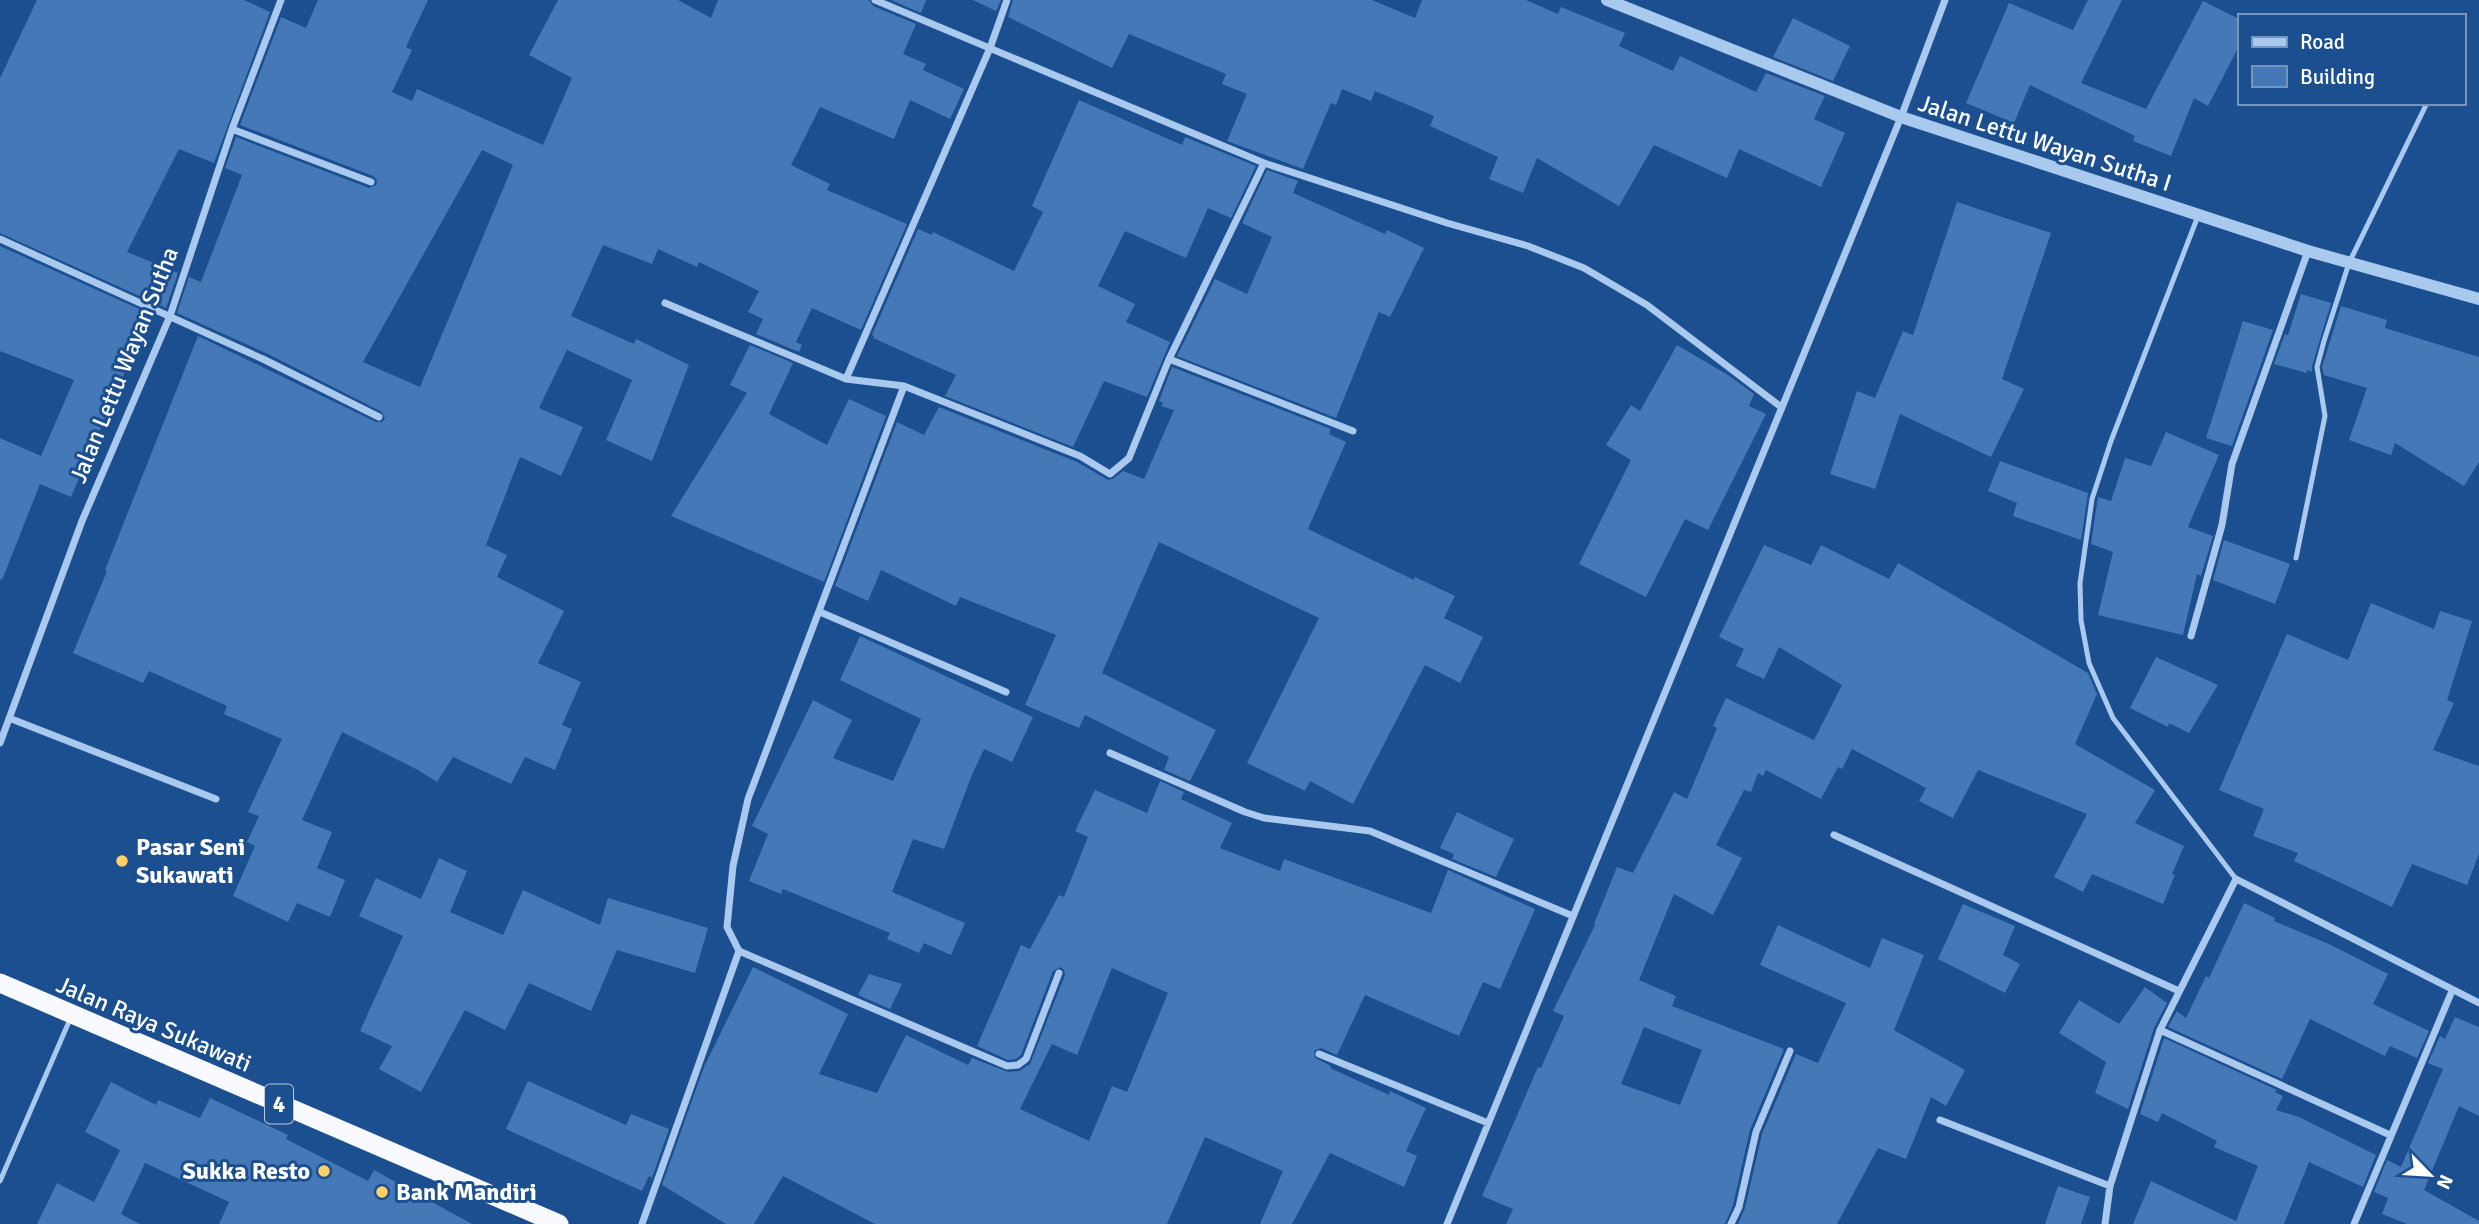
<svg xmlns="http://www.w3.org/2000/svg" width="2479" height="1224" font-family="Signika,sans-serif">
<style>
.building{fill:#4478b7;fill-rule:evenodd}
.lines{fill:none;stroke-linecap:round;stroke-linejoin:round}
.service{stroke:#a9c9ee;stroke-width:5}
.minor{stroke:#a9c9ee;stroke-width:7}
.tertiary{stroke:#a9c9ee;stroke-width:12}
.trunk{stroke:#f8faff;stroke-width:19}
.poi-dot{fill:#ffd166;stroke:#1b4f8f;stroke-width:2.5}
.labels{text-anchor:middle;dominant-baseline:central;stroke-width:6;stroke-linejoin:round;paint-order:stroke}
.shield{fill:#1b4f8f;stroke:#bbcadd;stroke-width:2}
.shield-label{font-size:23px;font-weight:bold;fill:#fff}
.street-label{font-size:24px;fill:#fff;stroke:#1b4f8f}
.poi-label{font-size:24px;font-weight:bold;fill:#fff;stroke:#1b4f8f;text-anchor:start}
</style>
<rect width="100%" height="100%" fill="#1b4f8f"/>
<path class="building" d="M37,0H244L270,12L214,163L179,149L127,252L178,273L166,308L0,233V78Z
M318,0H428L406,47L412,50L392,92L412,101L417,89L543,145L572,78L529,55L558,0H678L711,18L718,0H869L873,6L916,24L903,54L926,64L923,70L964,89L950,119L910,100L894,139L820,107L791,165L830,184L827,190L907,224L861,330L812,308L796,342L802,345L799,352L756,334L763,319L748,312L759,291L699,262L697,267L658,249L652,264L603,245L571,316L634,344L636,339L689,365L652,461L606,440L632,380L567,350L539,408L583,427L561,476L520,457L486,545L507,555L497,577L564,611L538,663L581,682L562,725L572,729L555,770L525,757L511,784L453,757L437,782L418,770L342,732L302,820L332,832L317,868L345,880L330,917L297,903L288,922L233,896L255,846L247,842L259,816L248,812L282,739L224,714L227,706L149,671L143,683L73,653L107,571L105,570L198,336L376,422H382L385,419L382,412L268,354L177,313L189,277L201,282L242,175L225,168L236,137L369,188L376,185L377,180L373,176L240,125L281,17L306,28ZM482,150L513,165L420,387L363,362Z
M891,0H926L921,13Z
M973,0H1001L996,11Z
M1013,0H1372L1415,18L1422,0H1526L1558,14L1561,7L1625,33L1619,46L1673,71L1680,56L1756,92L1766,73L1825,96L1814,119L1845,133L1821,187L1739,149L1727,178L1654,145L1619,206L1537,158L1523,193L1489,179L1498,157L1430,126L1434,116L1375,91L1371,101L1342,89L1336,105L1331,103L1303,169L1227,141L1247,94L1222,84L1226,74L1129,34L1112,68L1008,17Z
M2088,0H2122L2081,83L2146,109L2203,1L2239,19V46L2208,106L2194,98L2171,156L2133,141L2135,136L2030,85L2014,123L1966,103L2009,3L2073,30Z
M1793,18L1850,46L1833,81L1773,57Z
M1079,100L1182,145L1185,137L1256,166L1231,218L1208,208L1186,258L1125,231L1098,286L1135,304L1126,322L1170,342L1147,397L1104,381L1073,447L945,396L956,375L873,338L874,336L872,335L918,229L932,235L933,232L1014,271L1043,212L1032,206Z
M1267,170L1298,181L1293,193L1385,234L1387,230L1424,248L1390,317L1379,312L1336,418L1177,356L1215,279L1247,294L1272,237L1242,223Z
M1957,202L2051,233L2002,379L2024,389L1991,457L1900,414L1875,489L1830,474L1857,391L1875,398L1903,331L1913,335Z
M0,246L150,314L71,497L40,484L2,580L0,579V438L41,456L74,380L0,351Z
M2301,294L2331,303L2312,366V372L2307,370V373L2274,364L2285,334L2288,335Z
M2341,306L2387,320L2385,328L2479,357V462L2464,486L2395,443L2391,455L2349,440L2367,388L2324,375L2322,367Z
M2243,321L2273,330L2232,446L2206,438Z
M750,345L793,363L769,414L827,445L849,399L886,416L824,582L671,516L747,393L730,385Z
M1677,345L1728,375L1754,394L1749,406L1766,414L1708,530L1685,519L1646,597L1579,564L1631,460L1606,445L1631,405L1640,411Z
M1172,367L1331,429L1329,434L1346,442L1308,529L1414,580L1415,577L1455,596L1444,618L1483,637L1460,683L1425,665L1353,804L1310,781L1305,791L1247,763L1319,618L1159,542L1102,673L1216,730L1190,781L1164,770L1169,757L1085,715L1079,728L1025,705L1056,635L960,597L956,606L881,570L868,601L835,586L897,422L924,435L939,407L1077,462L1108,480L1113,479L1123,471L1144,479L1174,410L1161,406L1163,403L1159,401Z
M2166,432L2219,455L2188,527L2213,536L2201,576L2197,574L2183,635L2098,615L2113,552L2091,544L2098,497L2111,501L2125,458L2151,466Z
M2000,461L2088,493L2081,540L2013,516L2017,503L1988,491Z
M2224,540L2290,564L2275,604L2213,580Z
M1764,545L1811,565L1821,545L1889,579L1898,563L2088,673L2097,694L2075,744L2155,790L2135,823L2184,846L2172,874L2175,875L2163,904L2092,874L2083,892L2054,877L2087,814L1978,770L1953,818L1919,801L1926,788L1852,749L1842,769L1838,767L1821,799L1766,770L1763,776L1758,773L1751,792L1744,790L1716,845L1742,858L1713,915L1674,894L1639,980L1676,996L1672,1006L1784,1049L1750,1130L1733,1205L1725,1224H1506L1513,1209L1482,1196L1538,1067L1541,1068L1564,1016L1553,1011L1595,925L1594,924L1617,867L1633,873L1674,792L1687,799L1717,728L1713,726L1726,698L1814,740L1842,685L1779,647L1764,679L1736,666L1744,649L1719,637ZM1644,1027L1702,1050L1680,1105L1621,1084Z
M2371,603L2434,629L2440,611L2472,621L2447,700L2454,703L2433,750L2479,766V854L2467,885L2412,864L2392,907L2294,861L2298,853L2253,836L2264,809L2219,790L2287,634L2348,660Z
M860,636L1033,717L1012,762L984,749L971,777L944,849L913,839L892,892L965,923L951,955L924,943L919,953L887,939L890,933L783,889L781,894L749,881L768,834L752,826L813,700L852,720L833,758L893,781L921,719L840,680Z
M2156,657L2218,685L2189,733L2169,723L2168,727L2130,708Z
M1160,781L1184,792L1181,799L1232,823L1220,848L1280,871L1284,859L1431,913L1448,870L1535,909L1500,989L1483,982L1459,1036L1365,995L1337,1055L1321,1048L1314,1051L1315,1058L1331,1066L1330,1068L1389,1095L1390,1091L1426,1108L1406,1151L1417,1156L1404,1187L1330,1153L1292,1224H1260L1283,1171L1205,1137L1167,1224H875L783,1176L754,1224H726L662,1185L704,1067L753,967L848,1014L819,1074L877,1093L906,1035L968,1065L972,1058L1008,1072L1019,1071L1030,1064L1065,975L1064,970L1061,967L1053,971L1021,1055L1016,1059L1008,1060L977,1046L1021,945L1030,949L1059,895L1064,897L1088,837L1075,831L1095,790L1147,813ZM1112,968L1168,993L1127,1092L1112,1086L1089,1141L1020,1109L1052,1044L1077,1055Z
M1457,812L1514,839L1496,877L1452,859L1454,854L1440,848Z
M439,858L467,871L450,912L503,935L523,890L600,925L608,898L708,928L695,973L617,950L591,1011L529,983L505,1030L465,1010L421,1092L379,1069L392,1046L360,1031L403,936L359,916L376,878L421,899Z
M2244,903L2275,918L2274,921L2331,945L2388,974L2373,1004L2429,1031L2417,1058L2390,1046L2385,1056L2310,1019L2282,1079L2168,1027L2177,1011L2186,1018L2206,976L2209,978Z
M1963,904L2015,926L2003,955L2020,964L2005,993L1938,959Z
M1778,925L1870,968L1882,938L1924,955L1894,1030L1965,1070L1946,1106L1931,1097L1906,1159L1878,1148L1837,1224H1738L1745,1208L1762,1134L1796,1054L1818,1063L1846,1003L1760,965Z
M869,974L902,984L890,1009L858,995Z
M2145,987L2167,1003L2154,1028L2128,1109L2095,1093L2106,1062L2059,1033L2079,1000L2119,1024Z
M2455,1017L2479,1027V1116L2459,1106L2424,1190L2479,1221V1224H2407L2382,1214L2388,1198L2374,1192L2387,1160L2401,1167L2443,1069L2428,1063L2440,1036L2445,1039Z
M2164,1038L2277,1090L2275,1092L2283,1096L2276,1110L2299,1117L2376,1155L2363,1187L2309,1162L2284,1224H2133L2151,1181L2236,1221L2258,1166L2214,1147L2217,1141L2162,1113L2158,1122L2140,1114Z
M528,1081L626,1125L631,1114L669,1129L652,1178L649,1176L642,1191L506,1129Z
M111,1082L156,1105L158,1100L200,1118L210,1098L288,1135L286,1139L368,1181L374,1170L472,1224H219L229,1202L145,1163L121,1214L140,1224H37L57,1183L94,1202L120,1150L85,1132Z
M2058,1186L2090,1197L2081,1224H2045Z"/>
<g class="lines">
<path class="service" d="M2198,216L2111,441L2092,499L2080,583L2081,620L2089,663L2113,718L2236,879
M2296,558L2325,416L2317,367L2324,341L2349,263L2427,103
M0,1181L71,1017"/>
<path class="minor" d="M875,0L1264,163L1447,223L1528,246L1584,268L1647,305L1781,407
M232,129L371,182
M0,239L265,360L379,417
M665,303L846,379L904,386L1080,456L1110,474L1129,458L1169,359L1264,163
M1169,359L1353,431
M846,379L990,48L1007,0
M820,612L1006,692
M2191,636L2222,525L2232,464L2308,251
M9,718L216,799
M0,743L82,521L170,316L232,129L281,0
M1110,753L1245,812L1264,818L1370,831L1573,916
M1834,835L2179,991
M739,951L1007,1066L1018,1065L1026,1059L1059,973
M2160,1030L2390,1135
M1319,1054L1488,1123
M1940,1120L2110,1186
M642,1224L739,951L727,927L733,866L748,799L904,386
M1447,1224L1901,117L1945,0
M1731,1224L1739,1207L1756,1132L1790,1051
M2105,1224L2110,1186L2160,1030L2236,879L2479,1003
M2354,1224L2452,991"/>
<path class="tertiary" d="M1607,0L1901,117L2308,251L2479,299"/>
<path class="trunk" d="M0,983L559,1224"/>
</g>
<g class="poi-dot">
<circle cx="122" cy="861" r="7"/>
<circle cx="324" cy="1171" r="7"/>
<circle cx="382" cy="1192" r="7"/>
</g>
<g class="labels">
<rect class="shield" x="265" y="1084.5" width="28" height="39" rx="5"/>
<g class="shield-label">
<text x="279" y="1104">4</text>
</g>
<g class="street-label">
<text transform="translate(2045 143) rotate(18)">Jalan Lettu Wayan Sutha I</text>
<text transform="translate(124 365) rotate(-68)">Jalan Lettu Wayan Sutha</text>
<text transform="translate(154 1024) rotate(23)">Jalan Raya Sukawati</text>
</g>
<g class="poi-label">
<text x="136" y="847">Pasar Seni<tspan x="136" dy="28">Sukawati</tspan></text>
<text x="310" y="1171" text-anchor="end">Sukka Resto</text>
<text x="396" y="1192">Bank Mandiri</text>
</g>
</g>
<rect x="2238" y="14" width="228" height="91" fill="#1b4f8f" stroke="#7695bc" stroke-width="2"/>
<rect x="2252" y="37" width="35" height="10" fill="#a9c9ee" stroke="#7695bc" stroke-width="2"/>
<text x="2300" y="49" font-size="21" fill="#ffffff">Road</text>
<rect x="2252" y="66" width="35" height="21" fill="#4478b7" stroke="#7695bc" stroke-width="2"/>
<text x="2300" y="84" font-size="21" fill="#ffffff">Building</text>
<g transform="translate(2430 1175) rotate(115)" stroke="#1b4f8f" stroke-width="5" paint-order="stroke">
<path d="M0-5L12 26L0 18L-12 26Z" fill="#ffffff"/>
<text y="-10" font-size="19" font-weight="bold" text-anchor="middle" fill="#ffffff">N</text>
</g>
</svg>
